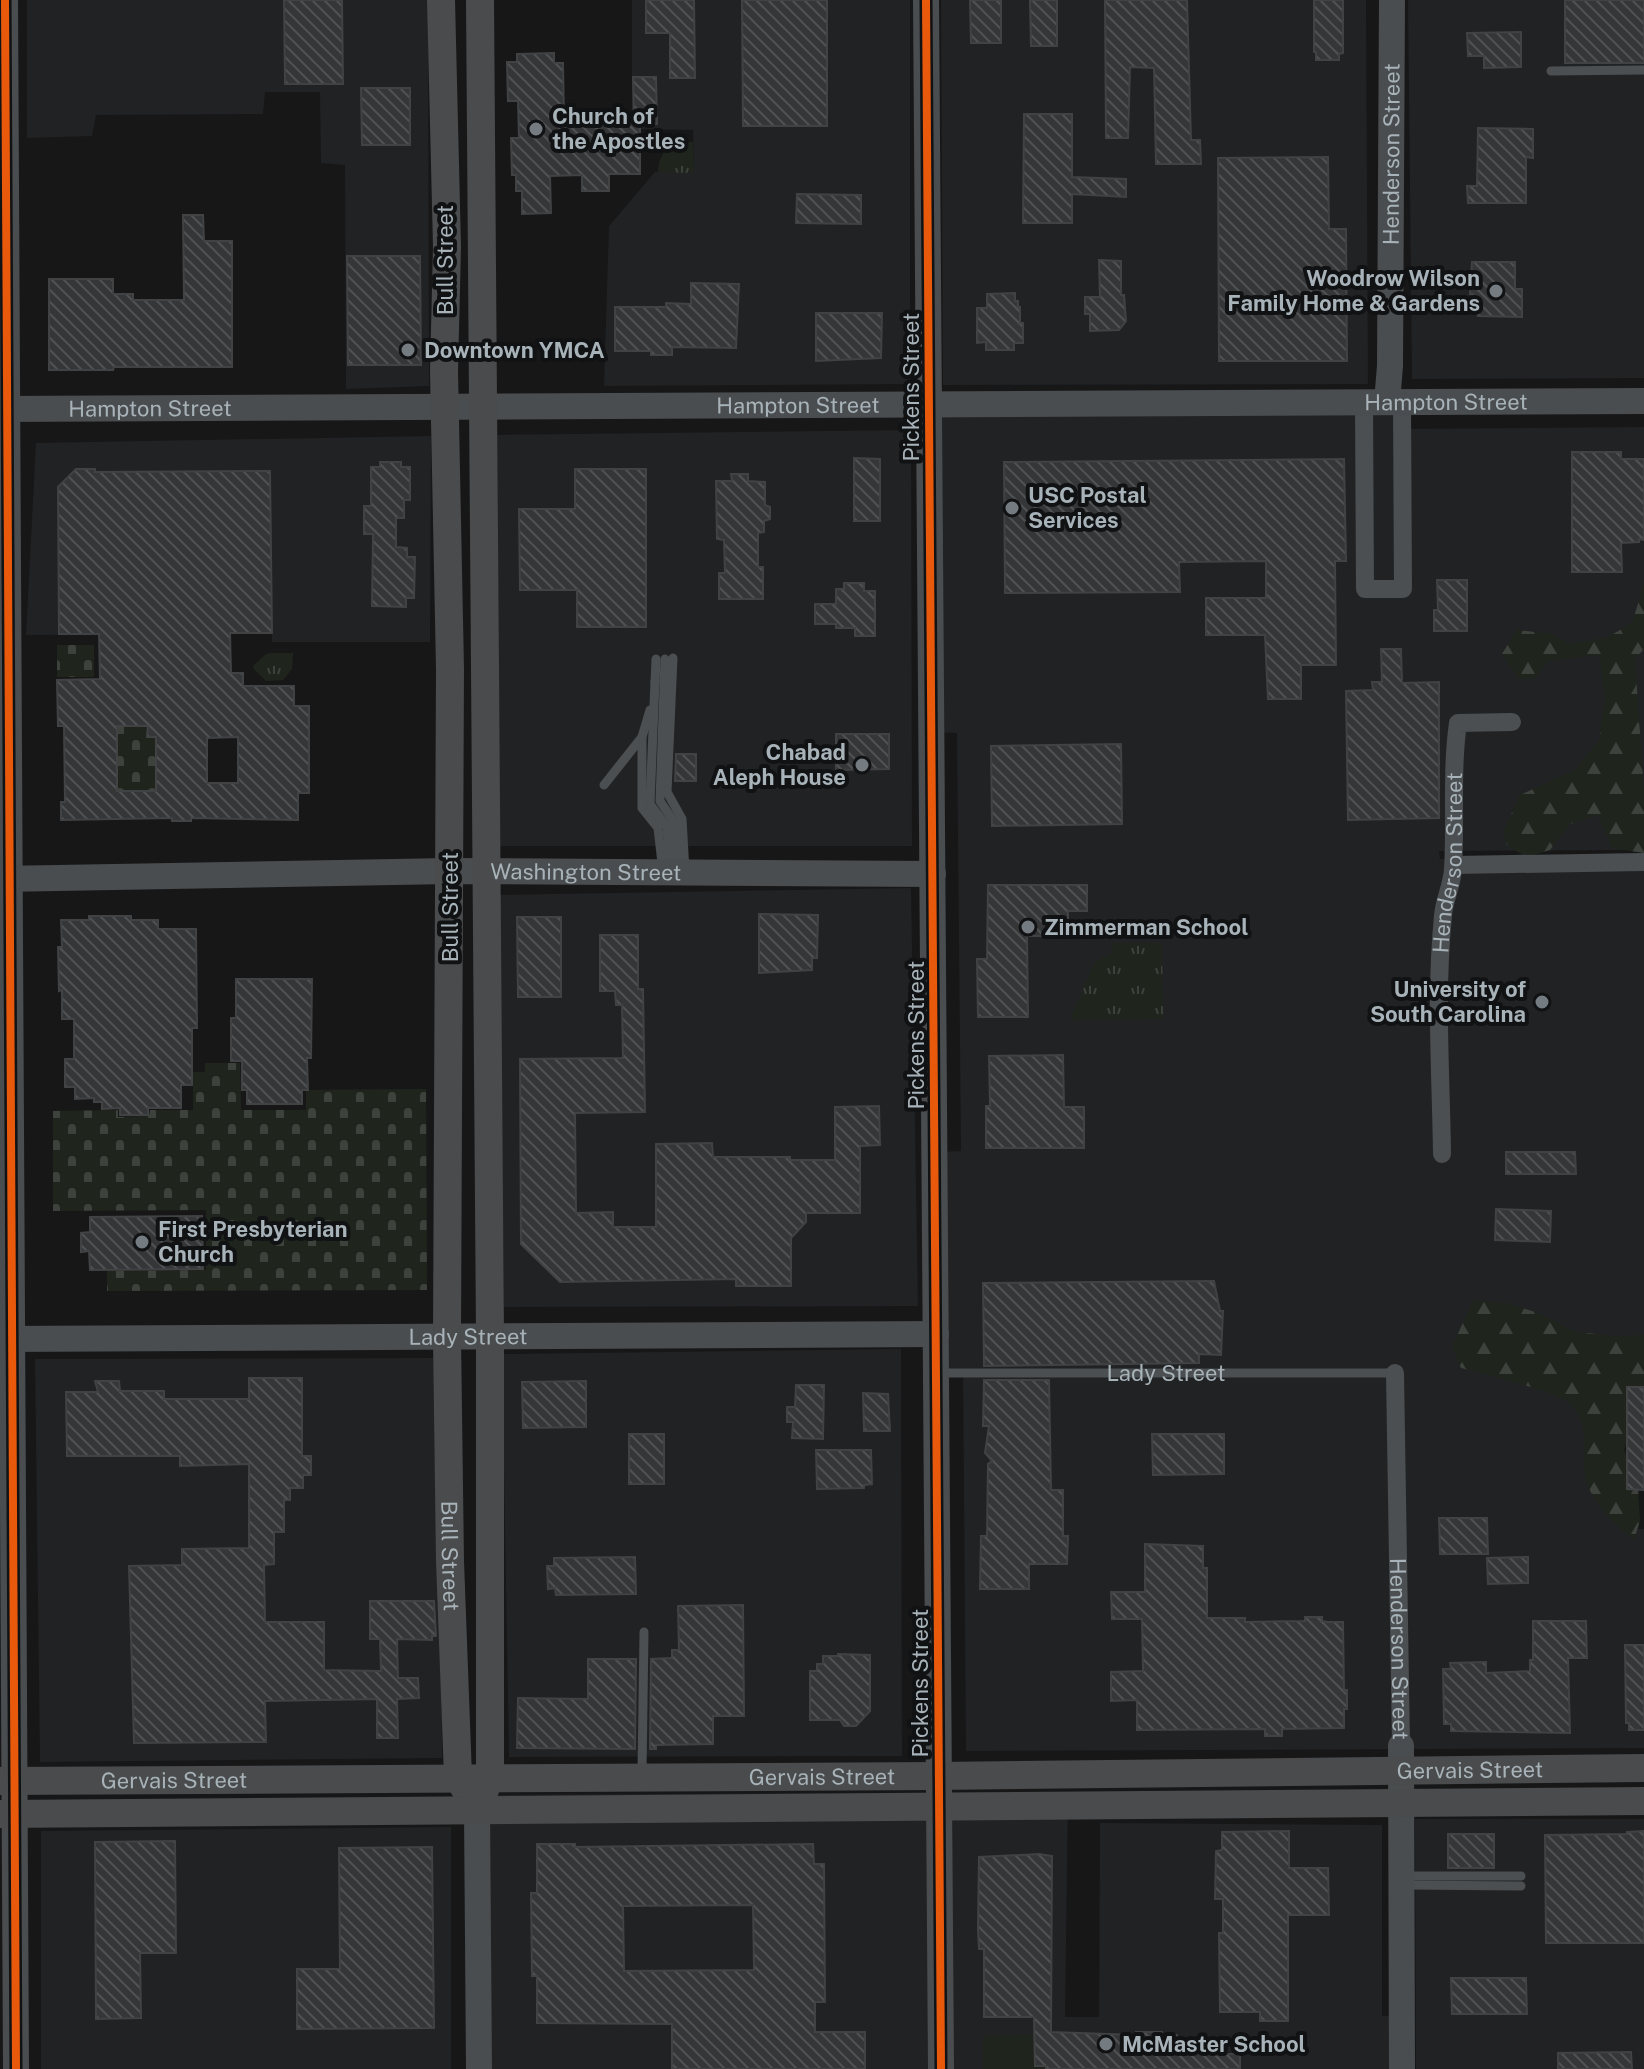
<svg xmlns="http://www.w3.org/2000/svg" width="1644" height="2069" font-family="'Public Sans',sans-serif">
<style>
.built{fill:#212224}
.grass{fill:url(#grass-tufts)}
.forest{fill:url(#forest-firs)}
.cemetery{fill:url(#cemetery-stones)}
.garden{fill:#1f251d}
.building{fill:url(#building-back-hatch);stroke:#404244;stroke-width:2;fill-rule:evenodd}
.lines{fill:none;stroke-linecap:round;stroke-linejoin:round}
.lane{stroke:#4b4f51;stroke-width:9}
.street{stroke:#4b4f51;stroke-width:18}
.secondary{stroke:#4a4d4f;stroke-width:26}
.primary{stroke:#494b4c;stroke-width:28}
.cycleway-casing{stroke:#111214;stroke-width:13}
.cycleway{stroke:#e8590c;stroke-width:8}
.poi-dot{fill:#757c81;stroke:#111214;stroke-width:3}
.labels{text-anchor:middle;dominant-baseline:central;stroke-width:8;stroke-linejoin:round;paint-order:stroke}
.poi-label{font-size:22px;font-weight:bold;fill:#a8b3b9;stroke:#111214;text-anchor:start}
.street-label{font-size:22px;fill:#a8b3b9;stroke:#111214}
</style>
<defs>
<pattern id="grass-tufts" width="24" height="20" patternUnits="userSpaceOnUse" patternTransform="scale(2)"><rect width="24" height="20" fill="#1f251d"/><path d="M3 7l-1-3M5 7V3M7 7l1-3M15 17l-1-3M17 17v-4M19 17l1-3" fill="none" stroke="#3d423c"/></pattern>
<pattern id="forest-firs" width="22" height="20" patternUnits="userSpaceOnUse" patternTransform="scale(2)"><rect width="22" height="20" fill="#1f251d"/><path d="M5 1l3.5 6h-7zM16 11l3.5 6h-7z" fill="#3d423c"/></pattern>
<pattern id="cemetery-stones" width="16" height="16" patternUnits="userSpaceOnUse" patternTransform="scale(2)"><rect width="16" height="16" fill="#1f251d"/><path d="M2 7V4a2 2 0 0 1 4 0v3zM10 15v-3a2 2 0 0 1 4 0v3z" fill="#3d423c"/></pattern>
<pattern id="building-back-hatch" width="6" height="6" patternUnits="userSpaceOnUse" patternTransform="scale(2)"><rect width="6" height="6" fill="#353637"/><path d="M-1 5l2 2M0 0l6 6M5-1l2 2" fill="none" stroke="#4f5152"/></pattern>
</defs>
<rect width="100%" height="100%" fill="#171718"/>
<path class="built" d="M27,0H428L429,386L346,389L345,165L321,163L320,92H265L263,114L96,115L92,136L27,138Z
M632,0H910V384L604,386L609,226L655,172H694L693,130L632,129Z
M941,0H1366L1368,384L943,385Z
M1408,0H1644V378L1412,379Z
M926,405L1397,406V429L1644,427V850L1439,851L1440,859L1644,856V1362H1621L1622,1529H1644V1748L966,1751L963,1371H944L940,1152L961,1151L957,733L926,732Z
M911,430L912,846H500L497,435Z
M431,436L430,642H272V634L26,635L36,443Z
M911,888L918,1306L504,1307L499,895Z
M901,1349L902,1756L509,1757L502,1354Z
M438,1358L442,1758L40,1762L35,1359Z
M1068,1792L1065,2017H1099L1100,1823L1382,1825V2016H1397L1398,2069H475L474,1795Z
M1415,1819H1644V2069H1416Z
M451,1827V2069H41V1831Z"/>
<path class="grass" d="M693,142L694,173L658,172C659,150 672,143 693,142Z
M270,653H293L292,669L283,680L266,681L254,669L253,666L265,655Z
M1112,943H1162L1163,1019L1070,1020L1095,962L1112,953Z"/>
<path class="forest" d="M1644,584V649L1635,659L1644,793V853L1612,848L1598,815L1570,824L1550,850L1527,857L1507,845L1503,832L1520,795L1575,770L1599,741L1605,699L1599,655L1547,661L1534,679H1519L1502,654L1517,630L1552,634L1571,644L1608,637L1632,623Z
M1473,1300L1507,1303L1541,1314L1575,1332L1618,1336L1644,1335V1393L1631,1422L1624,1450L1638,1487L1640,1521L1634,1540C1615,1523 1592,1504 1585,1477C1580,1451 1592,1428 1572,1405C1562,1393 1480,1373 1461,1368L1452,1347Z"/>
<path class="cemetery" d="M57,645H94V677H57Z
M117,726H148V737H156V791H117Z
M205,1063H240L241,1110H306V1090L426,1089L427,1290L107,1291V1271L206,1270V1210L53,1211V1111L118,1110V1117L149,1116L150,1110H193V1072H205Z"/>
<path class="garden" d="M1034,2035L1035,2066H1046V2069H983V2036Z"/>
<path class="building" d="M284,0H342L343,84H285Z
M646,0H694L695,78H670V33H646Z
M742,0H827V126H743Z
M970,0H1001V43H971Z
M1030,0H1057V46H1031Z
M1105,0H1187L1191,140H1200L1201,164H1156L1154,68L1130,67L1128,138H1106Z
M1314,0H1343V53L1339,54V60H1316V52H1314Z
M1565,0H1644V63H1565Z
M1521,32V67L1484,68V56H1468L1467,33Z
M554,53V63H563L564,121L634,120L633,77H656L657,124H640V174H609V191H582V175L550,176L551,213L522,214V191H516V175H512L511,138H519L518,101H508L507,62H517V54Z
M361,88H410V145H362Z
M1024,114H1072V177L1126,179V197L1072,194V223H1023Z
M1478,128L1533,129V158L1526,157V203H1468L1467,186H1477Z
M1328,157L1329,229H1346L1347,361H1219L1218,158Z
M797,194L861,195V224L796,223Z
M183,215H203L204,241H232V367H114L113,370H49V279H113V294H133V300H184Z
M347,256H420L421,365H348Z
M1099,260L1121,261V295H1124L1126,321L1119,330L1090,331V314H1085V297H1100Z
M1472,262H1515V289H1522V317L1478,316L1473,306V294H1470Z
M691,283L739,284L736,348L672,347V355H651V351H615V307H666V303L691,304Z
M1015,293V301H1018V307H1020V323H1023V343H1014V350H986V342L977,343V308H987V294Z
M816,313H882L881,358L816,361Z
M1572,452H1621V459H1644V540L1639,539V542L1621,543L1622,572H1572Z
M854,458L880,459V521H854Z
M1344,459L1346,561H1335L1336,665H1301V699H1268L1265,635H1206V598H1266V561L1179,562L1180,592L1005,593L1004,462Z
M380,462H401V467H410V500H404V518H396V547L407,548V557H415L414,598H406V607L372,606L373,534H364V506H371V467H380Z
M76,469H95V472L270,471L272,633H230L231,673H243V686H294V706H309V793H298V820L191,818V821H172V818L61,820V802H65L64,726H58L57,680L100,679L99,634H59L58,487ZM117,726H148L147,737H156V791H117ZM238,737V783H207V738Z
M575,469H646V627H577V590H520L519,509H575Z
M731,474H748V481L765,482V505L770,507V519L764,521V532L758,533V567H763V599H719V573H725L724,540L717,539L716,481H732Z
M1437,580H1467V631H1434V610H1438Z
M844,583H864V591H875V636H855V628H836V624H815V604H836V589H844Z
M1381,649H1401L1402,683L1439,682V818L1348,820L1346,691L1373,690L1372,682H1382Z
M836,734H889V769L836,770Z
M1121,744L1122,824L992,826L991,746Z
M676,754H696V781H675Z
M988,885H1087V911H1068V936H1027L1028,1017H978L977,959H987Z
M759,914L818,915L817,958H812V970L759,973Z
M89,916H131V920H158V929H196L197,1028H192V1085H181V1108H148V1115H120V1108L102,1109V1102H94V1098L75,1099V1087H65V1059H74V1019H62V990L59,991L58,947H62L61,920H89Z
M517,917H561V997H518Z
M600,935H638V989H643L645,1112L575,1113L576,1213L613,1212V1227H656V1144L712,1143L713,1157H790V1160H835V1107L879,1106L880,1145L860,1146V1213H806V1222L791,1238V1286H736V1279L560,1282L521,1244L520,1059L623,1058L622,1005H616L615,991H600Z
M236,979H312L311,1058H307L308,1090H302V1104H247V1090H242V1061H231V1018H236Z
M1063,1055L1064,1107H1084V1148H986V1106H990L989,1056Z
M1506,1152H1575L1576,1174H1506Z
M1496,1209L1551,1211L1550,1242L1495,1240Z
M202,1216L203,1269L92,1270H90L89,1251L81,1252V1233L90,1232V1217Z
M1214,1281L1220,1311H1223L1221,1355L1199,1354V1363L984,1366L983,1283Z
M249,1378H302V1456H311V1475H303V1488H290V1500H284V1532H274V1564L264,1565L265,1622H324V1670L381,1671L380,1639H370V1601H434L436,1636H432V1640L397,1639L398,1678H418L419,1698L397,1699L398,1738H377V1699L324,1700L265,1701L266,1742L134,1743L129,1566L182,1565V1549L249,1548V1464L180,1466V1456H67L66,1392H98L95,1381H119L120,1391H164V1399H249Z
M984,1380H1049L1051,1490H1063V1536H1068L1067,1564H1029V1589H980L981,1536H987L988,1464L992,1461L985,1453L989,1426H983Z
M586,1381V1427L523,1428L522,1382Z
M796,1385H824L823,1439L792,1438L793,1422H787V1407H795Z
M1627,1387H1644V1490L1627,1489Z
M863,1393L888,1394L890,1431H864Z
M629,1434H664V1484H629Z
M1152,1434H1224V1474L1153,1475Z
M816,1450H871L872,1484L864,1485V1488L817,1489Z
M1439,1518H1487L1488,1554H1440Z
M1145,1544L1203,1546V1568H1207V1618H1245V1622L1305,1621V1617H1322V1621L1327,1622H1343L1344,1690H1347V1709H1344V1728L1282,1729V1736H1265V1729L1137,1730V1700L1111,1701V1672L1143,1671L1142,1619H1112L1111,1592H1145Z
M635,1557L636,1594L556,1595L555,1588L548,1589L547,1566H554V1558Z
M1528,1557V1583L1488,1584L1487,1558Z
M743,1605L744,1716H713V1744L656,1745V1749H650L651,1659L672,1658V1650H679L678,1606Z
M1533,1621H1586L1587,1658H1568L1570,1733L1451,1731V1724H1444L1443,1669H1451L1450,1663L1486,1662V1673L1530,1671V1660H1533Z
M1625,1645H1644V1730H1629V1723H1626Z
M838,1654L870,1655V1711L856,1726H844L840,1720H810V1671H817V1664H823V1656H838Z
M588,1659H636L635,1749L517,1748L518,1698L588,1699Z
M1289,1831V1868H1328L1329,1915H1288V2021H1260V2012H1220L1219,1933H1223V1899H1215L1216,1851L1222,1850V1832Z
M1644,1831V1943H1546L1545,1835L1627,1834V1832Z
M1448,1834H1494V1868H1448Z
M175,1841L176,1953H140L141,2018L96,2019L95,1842Z
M537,1844H575V1847L813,1844L814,1864H824L825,2002H815V2032H865V2069H672V2024L537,2023V1976H532L531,1893H537ZM753,1905L754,1970L624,1971L623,1906Z
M432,1847L434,2028L297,2029V1969H340L339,1848Z
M1039,1854L1052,1856L1051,2032L1136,2035V2032H1162V2035H1177V2054H1240V2069H1046V2066H1035L1034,2017H984V1949H979L978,1929L979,1857Z
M1451,1978H1526L1527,2014H1452Z
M1631,2052L1632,2069H1558V2053Z"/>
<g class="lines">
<g class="lane">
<path d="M1551,71L1644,70"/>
<path d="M673,658L667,792L682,819L685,871"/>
<path d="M665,659L660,801L674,822L679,871"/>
<path d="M655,681L650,804L667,827L670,868"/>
<path d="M655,684L656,659"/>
<path d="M642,737V808L658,828L663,872"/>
<path d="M604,785L642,737L650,710"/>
<path id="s1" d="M940,1373H1395"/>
<path d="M642,1773L644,1632"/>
<path d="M1405,1876H1521"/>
<path d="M1405,1885L1521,1886"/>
</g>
<g class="street">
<path d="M1364,402L1365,589H1403L1402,402"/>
<path d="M1454,865L1644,862"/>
<path id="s2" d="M1442,1154C1441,1075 1435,995 1443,916C1444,900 1452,886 1453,869C1456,820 1451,772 1458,723L1512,722"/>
<path id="s3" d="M1395,1373L1401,1746"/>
</g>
<g class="secondary">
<path d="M5,0L16,2069"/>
<path d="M926,0L941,2069"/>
<path id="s4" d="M1387,402L1390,366L1392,0"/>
<path id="s5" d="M0,409L1644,401"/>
<path id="s6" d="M0,879L450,871L933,874"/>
<path id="s7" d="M0,1339L936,1334"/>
<path d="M1401,1746L1402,2069"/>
<path d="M477,1810L479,2069"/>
</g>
<g class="primary">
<path id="s8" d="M441,0L447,247L444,371L450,669L447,1337L450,1561L458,1777L477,1810"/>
<path id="s9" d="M0,1781L938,1776L1644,1768"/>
<path d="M477,1810L490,1777V1336L480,0"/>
<path d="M0,1814L1644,1801"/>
</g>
<g class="cycleway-casing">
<path id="cycleway" d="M5,0L16,2069
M926,0L941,2069"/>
</g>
<use href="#cycleway" class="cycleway"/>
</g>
<g class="poi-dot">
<circle cx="536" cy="129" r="8"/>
<circle cx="1496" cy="291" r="8"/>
<circle cx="408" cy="350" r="8"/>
<circle cx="1012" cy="508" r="8"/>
<circle cx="862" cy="765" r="8"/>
<circle cx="1028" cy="927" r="8"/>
<circle cx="1542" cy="1002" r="8"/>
<circle cx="142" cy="1242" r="8"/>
<circle cx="1106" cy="2044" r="8"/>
</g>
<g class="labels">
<g class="poi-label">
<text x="552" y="116">Church of<tspan x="552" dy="25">the Apostles</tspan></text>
<text x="1480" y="278" text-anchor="end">Woodrow Wilson<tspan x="1480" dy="25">Family Home &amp; Gardens</tspan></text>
<text x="424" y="350">Downtown YMCA</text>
<text x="1028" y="495">USC Postal<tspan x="1028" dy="25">Services</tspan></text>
<text x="846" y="752" text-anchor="end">Chabad<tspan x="846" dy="25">Aleph House</tspan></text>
<text x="1044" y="927">Zimmerman School</text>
<text x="1526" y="989" text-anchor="end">University of<tspan x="1526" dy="25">South Carolina</tspan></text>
<text x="158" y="1229">First Presbyterian<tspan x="158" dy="25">Church</tspan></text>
<text x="1122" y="2044">McMaster School</text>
</g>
<g class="street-label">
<text stroke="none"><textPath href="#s4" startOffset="248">Henderson Street</textPath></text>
<text transform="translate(445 260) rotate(-90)">Bull Street</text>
<text transform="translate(911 387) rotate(-90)">Pickens Street</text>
<text stroke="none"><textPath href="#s5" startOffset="1446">Hampton Street</textPath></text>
<text stroke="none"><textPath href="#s5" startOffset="798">Hampton Street</textPath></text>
<text stroke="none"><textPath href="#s5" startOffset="150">Hampton Street</textPath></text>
<text stroke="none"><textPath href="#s2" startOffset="292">Henderson Street</textPath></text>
<text stroke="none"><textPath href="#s6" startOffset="586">Washington Street</textPath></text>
<text transform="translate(450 907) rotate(-90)">Bull Street</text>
<text transform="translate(916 1035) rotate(-90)">Pickens Street</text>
<text stroke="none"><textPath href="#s7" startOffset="468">Lady Street</textPath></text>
<text stroke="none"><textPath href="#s1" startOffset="226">Lady Street</textPath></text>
<text stroke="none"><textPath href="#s8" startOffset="1556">Bull Street</textPath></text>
<text stroke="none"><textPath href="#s3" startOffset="276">Henderson Street</textPath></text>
<text transform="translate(920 1683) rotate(-90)">Pickens Street</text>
<text stroke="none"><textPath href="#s9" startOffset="1470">Gervais Street</textPath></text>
<text stroke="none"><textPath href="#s9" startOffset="822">Gervais Street</textPath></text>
<text stroke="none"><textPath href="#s9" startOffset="174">Gervais Street</textPath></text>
</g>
</g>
</svg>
